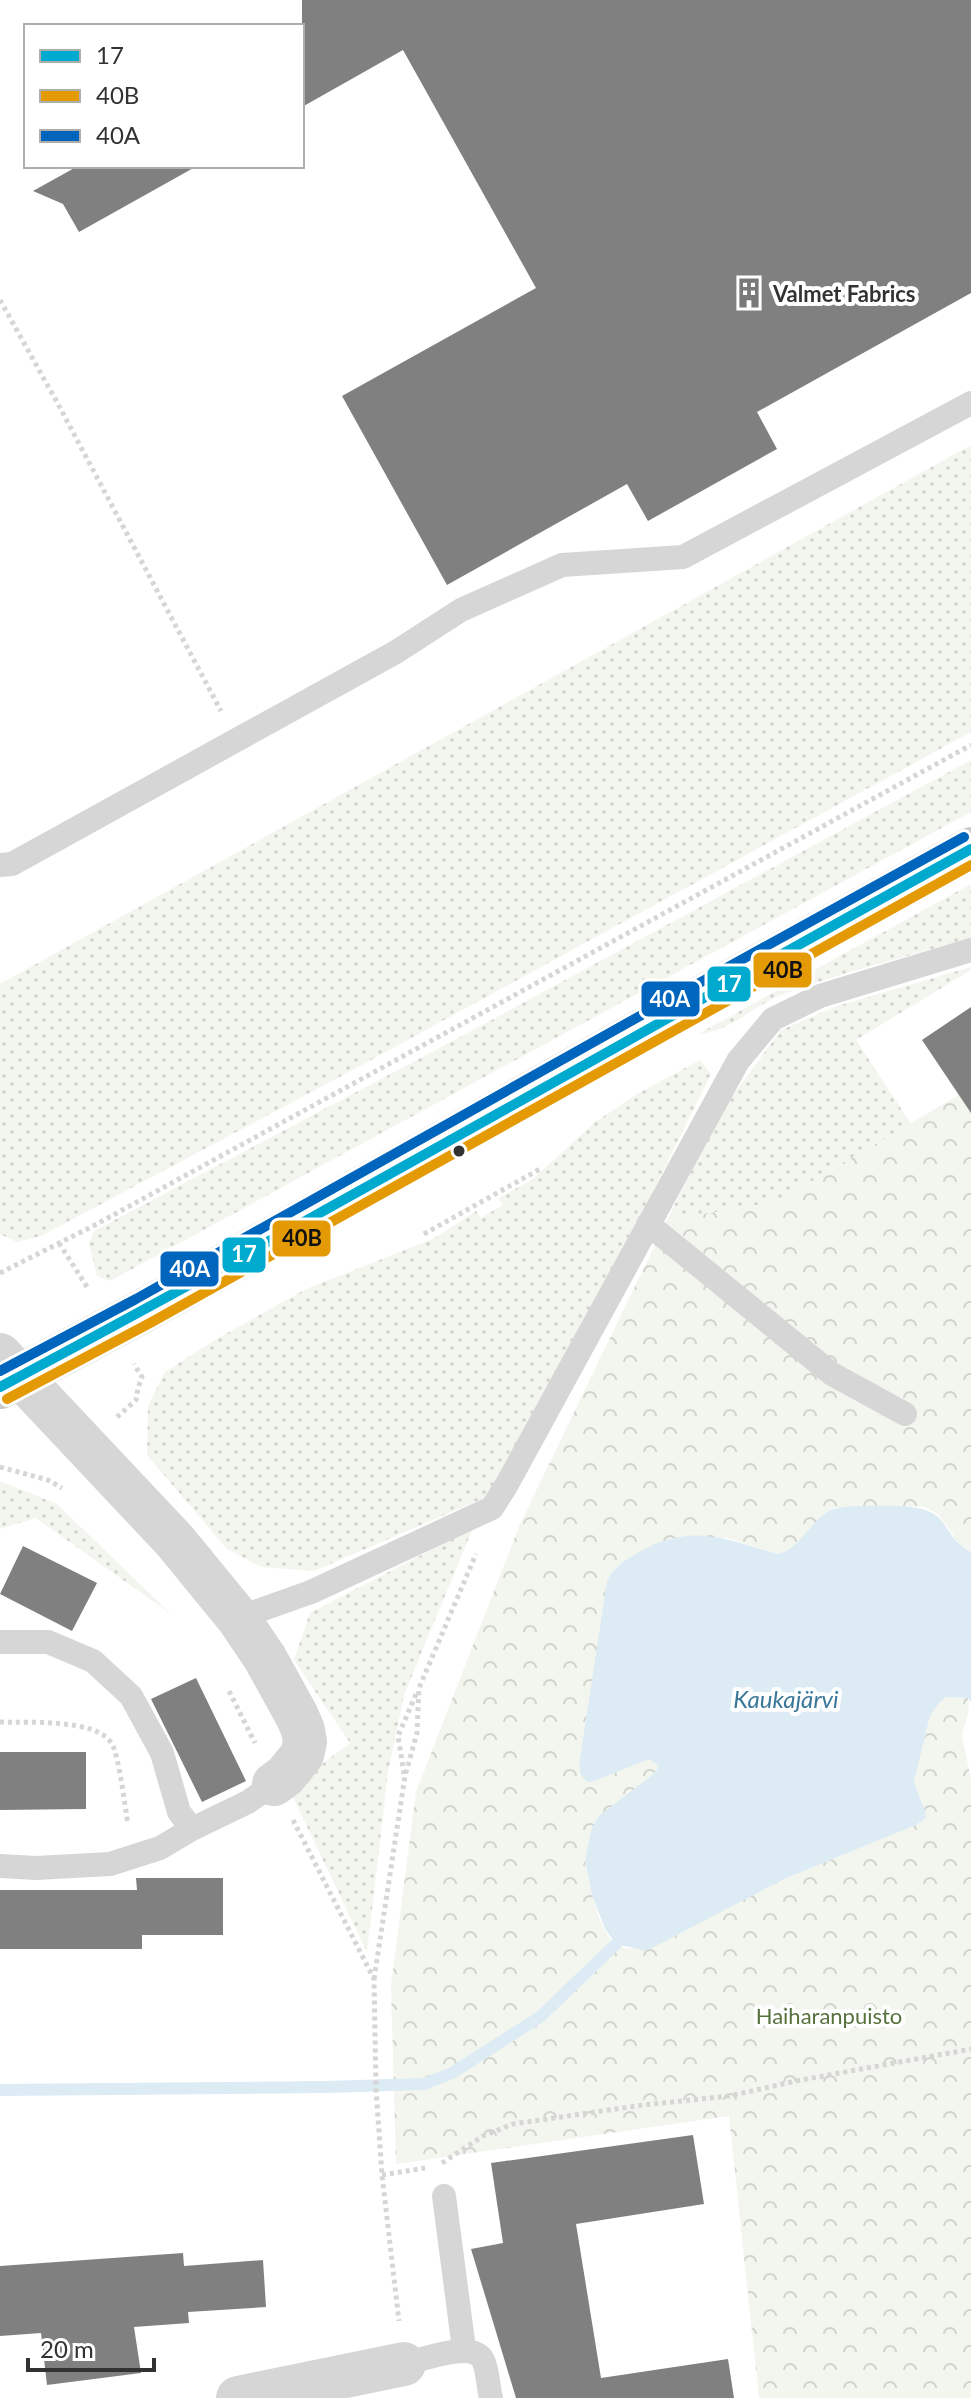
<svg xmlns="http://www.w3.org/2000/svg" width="971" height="2398" font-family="Lato,sans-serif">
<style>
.grass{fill:url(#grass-dots)}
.forest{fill:url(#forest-crowns)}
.water{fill:#dcebf4}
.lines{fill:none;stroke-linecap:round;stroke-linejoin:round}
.stream{stroke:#dcebf4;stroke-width:12}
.building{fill:#808080}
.path{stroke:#d6d6d6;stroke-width:5;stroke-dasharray:4 4;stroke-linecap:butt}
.lane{stroke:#d6d6d6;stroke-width:24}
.street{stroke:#d6d6d6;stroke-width:44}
.primary{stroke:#c9c9c9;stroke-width:44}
.bus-1-casing{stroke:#fff;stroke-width:16}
.bus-2-casing{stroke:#fff;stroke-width:16}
.bus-3-casing{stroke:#fff;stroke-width:16}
.bus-1{stroke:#00a9ce;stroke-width:10}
.bus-2{stroke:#e39a05;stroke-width:10}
.bus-3{stroke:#0065bd;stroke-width:10}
.bus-dot{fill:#323232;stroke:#fff;stroke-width:3}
.labels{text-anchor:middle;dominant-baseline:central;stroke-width:8;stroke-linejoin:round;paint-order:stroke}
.poi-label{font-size:22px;font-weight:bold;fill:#323232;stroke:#fff;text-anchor:start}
.park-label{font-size:22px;fill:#56713c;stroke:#fff}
.water-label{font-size:24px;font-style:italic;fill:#3b7799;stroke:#fff}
.line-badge{stroke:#fff;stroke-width:3}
.badge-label{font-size:22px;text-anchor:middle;font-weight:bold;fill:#fff}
.pale-badge-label{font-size:22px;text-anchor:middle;font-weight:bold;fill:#111}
</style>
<defs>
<pattern id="grass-dots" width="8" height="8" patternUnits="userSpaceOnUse" patternTransform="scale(2)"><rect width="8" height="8" fill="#f3f6ee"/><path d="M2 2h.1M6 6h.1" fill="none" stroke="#d1d3cd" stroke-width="1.8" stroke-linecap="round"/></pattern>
<pattern id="forest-crowns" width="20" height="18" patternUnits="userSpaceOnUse" patternTransform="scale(2)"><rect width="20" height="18" fill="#f3f6ee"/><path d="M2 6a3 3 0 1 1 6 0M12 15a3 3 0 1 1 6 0" fill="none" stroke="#d1d3cd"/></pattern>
</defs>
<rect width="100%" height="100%" fill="#fff"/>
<path class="grass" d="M971,445V732L349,1072L41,1236L17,1242L0,1234V984Z
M971,760V812L110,1281L97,1276L89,1243L94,1231L462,1036Z
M971,884V938C908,956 843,972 781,995C753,1006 728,1033 698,1034Z
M971,967V970L856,1040L911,1124L776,1202L667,1220L722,1110L781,1030L837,1006Z
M700,1060L711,1074L623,1252L491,1495L314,1571L261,1567L227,1549L147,1455L148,1406L165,1372L220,1337L306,1289L435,1238L476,1211L481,1218L503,1205L499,1198L533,1179L594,1123L637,1094Z
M0,1481L57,1504L171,1614L36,1518L0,1529Z
M473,1528L404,1695L388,1772L367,1952L289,1789L350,1743L294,1660L310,1613Z"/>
<path class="forest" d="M971,1088V1552L961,1546L939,1515L925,1507L901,1506L835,1508L823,1515L795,1546L778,1554L724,1537L579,1766L581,1775L587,1782H592L649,1758L658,1764L657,1770L585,1861C589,1882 598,1933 617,1945C621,1947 626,1948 630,1949L784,1879L916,1825L925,1818V1811L914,1782L930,1716L939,1703L946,1697L968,1698C971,1712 965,1721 962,1735L971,1780V2398H759L729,2116L396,2164L391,1985L416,1792L520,1524L667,1220L776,1202Z"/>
<path class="water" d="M901,1506C956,1510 935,1531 971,1552V1702L968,1698L946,1697L939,1703L930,1716L914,1782L925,1811L926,1818L916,1825L784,1879L646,1951L616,1944L605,1929L592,1895L585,1861L592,1827L600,1815L651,1776L657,1770L658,1765L649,1759L592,1782H587L581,1775L579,1766L607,1581C614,1567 625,1560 639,1552C692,1522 725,1539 778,1554C802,1548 810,1520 831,1510C844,1504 886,1506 901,1506Z"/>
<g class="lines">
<path class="stream" d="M0,2090L325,2087L424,2084L452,2073L540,2017L616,1944"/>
</g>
<path class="building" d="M302,0H971V293L757,412L777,449L648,521L627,484L447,585L342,396L536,288L403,50L302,107Z
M78,166H197L79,232L63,204L33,191Z
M971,1007V1113L922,1040Z
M23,1546L97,1583L72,1631L0,1594Z
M196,1678L246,1781L202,1802L151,1699Z
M0,1752H86V1809L0,1810Z
M136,1878H223V1935H142V1949H0V1890H137Z
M693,2135L704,2204L576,2224L601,2378L728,2359L734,2398H516L471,2249L503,2243L491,2163Z
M183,2253L184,2266L263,2260L266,2307L188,2312L189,2323L134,2327L141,2373L47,2385L41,2333L0,2336V2266Z"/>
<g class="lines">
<path class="path" d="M0,300L58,404L221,711
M424,1234L540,1169
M59,1243L89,1290
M0,1273L95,1225L971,745
M117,1417L136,1400L138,1388L142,1377L134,1364
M0,1467L48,1480L62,1488
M229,1691L255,1743
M0,1722C28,1723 97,1718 112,1744C119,1756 125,1807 128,1824
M404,1774L398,1736L417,1692
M293,1820L374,1979L376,2089L382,2175L399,2321
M374,1979L405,1776L417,1733L419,1688L476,1554
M442,2163L483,2136L513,2124L643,2105L729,2096L796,2081L971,2049
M382,2175L425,2168"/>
<path class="lane" d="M0,865L12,864L396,652L461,610L562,565L683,557L971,403
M648,1224L832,1374L905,1414
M238,1618L311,1592L492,1508L506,1486L738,1061L773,1019L820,996L971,950
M0,1642H48L93,1661L131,1696L162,1753L179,1812L192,1829L248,1802L274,1784
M0,1866L36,1868L110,1864L160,1848L192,1829
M444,2196L464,2349
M404,2364C422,2360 472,2340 483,2360C488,2370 488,2387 491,2398"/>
<path class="street" d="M0,1355L175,1541L238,1618L265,1658L297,1716L303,1730L305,1742L302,1755L285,1776L274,1784
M238,2398L404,2364"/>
<path class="primary" d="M0,1387L143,1311L670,1015L971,849"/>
<g class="bus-1-casing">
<path id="bus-1" d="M0,1387C327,1213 647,1028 971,849"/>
</g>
<g class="bus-2-casing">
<path id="bus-2" d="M7,1399L150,1323L971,865"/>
</g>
<g class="bus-3-casing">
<path id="bus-3" d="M0,1371L136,1299L663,1003L964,837"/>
</g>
<use href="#bus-1" class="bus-1"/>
<use href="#bus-2" class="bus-2"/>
<use href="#bus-3" class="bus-3"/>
</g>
<defs>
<g id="building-bare" transform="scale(2.4)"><path d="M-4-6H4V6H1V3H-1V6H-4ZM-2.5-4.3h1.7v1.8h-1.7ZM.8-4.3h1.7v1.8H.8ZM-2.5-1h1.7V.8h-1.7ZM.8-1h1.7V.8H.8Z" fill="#7a7a7a" stroke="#fff" stroke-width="2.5" paint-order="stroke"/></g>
</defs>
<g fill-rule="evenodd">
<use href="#building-bare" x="749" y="293"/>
</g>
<circle class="bus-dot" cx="459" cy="1151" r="7"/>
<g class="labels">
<g class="poi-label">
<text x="773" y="293">Valmet Fabrics</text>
</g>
<g class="park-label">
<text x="829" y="2015">Haiharanpuisto</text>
</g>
<g class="water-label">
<text x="786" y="1698">Kaukajärvi</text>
</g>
</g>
<g class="line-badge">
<rect x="752" y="951" width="61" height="38" rx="8" fill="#e39a05"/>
<rect x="706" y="965" width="46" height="38" rx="8" fill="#00a9ce"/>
<rect x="640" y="980" width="61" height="38" rx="8" fill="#0065bd"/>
<rect x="271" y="1219" width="61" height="39" rx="8" fill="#e39a05"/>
<rect x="221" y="1236" width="46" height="38" rx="8" fill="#00a9ce"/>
<rect x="159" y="1250" width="61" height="38" rx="8" fill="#0065bd"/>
</g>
<g class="badge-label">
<text x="729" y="992">17</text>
<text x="670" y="1007">40A</text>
<text x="244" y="1262">17</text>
<text x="190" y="1277">40A</text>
</g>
<g class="pale-badge-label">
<text x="783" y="978">40B</text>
<text x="302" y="1246">40B</text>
</g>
<rect x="24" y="24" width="280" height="144" fill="#ffffff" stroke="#adadad" stroke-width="2"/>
<rect x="40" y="50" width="40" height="12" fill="#00a9ce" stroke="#adadad" stroke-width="2"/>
<text x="96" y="64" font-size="24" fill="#323232">17</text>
<rect x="40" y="90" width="40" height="12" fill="#e39a05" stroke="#adadad" stroke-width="2"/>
<text x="96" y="104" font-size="24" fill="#323232">40B</text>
<rect x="40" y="130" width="40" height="12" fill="#0065bd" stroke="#adadad" stroke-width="2"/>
<text x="96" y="144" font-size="24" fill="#323232">40A</text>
<path d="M28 2358v12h126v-12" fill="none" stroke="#323232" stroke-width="4"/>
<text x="40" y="2358" font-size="24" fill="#323232" stroke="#ffffff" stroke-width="6" paint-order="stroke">20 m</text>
</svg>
